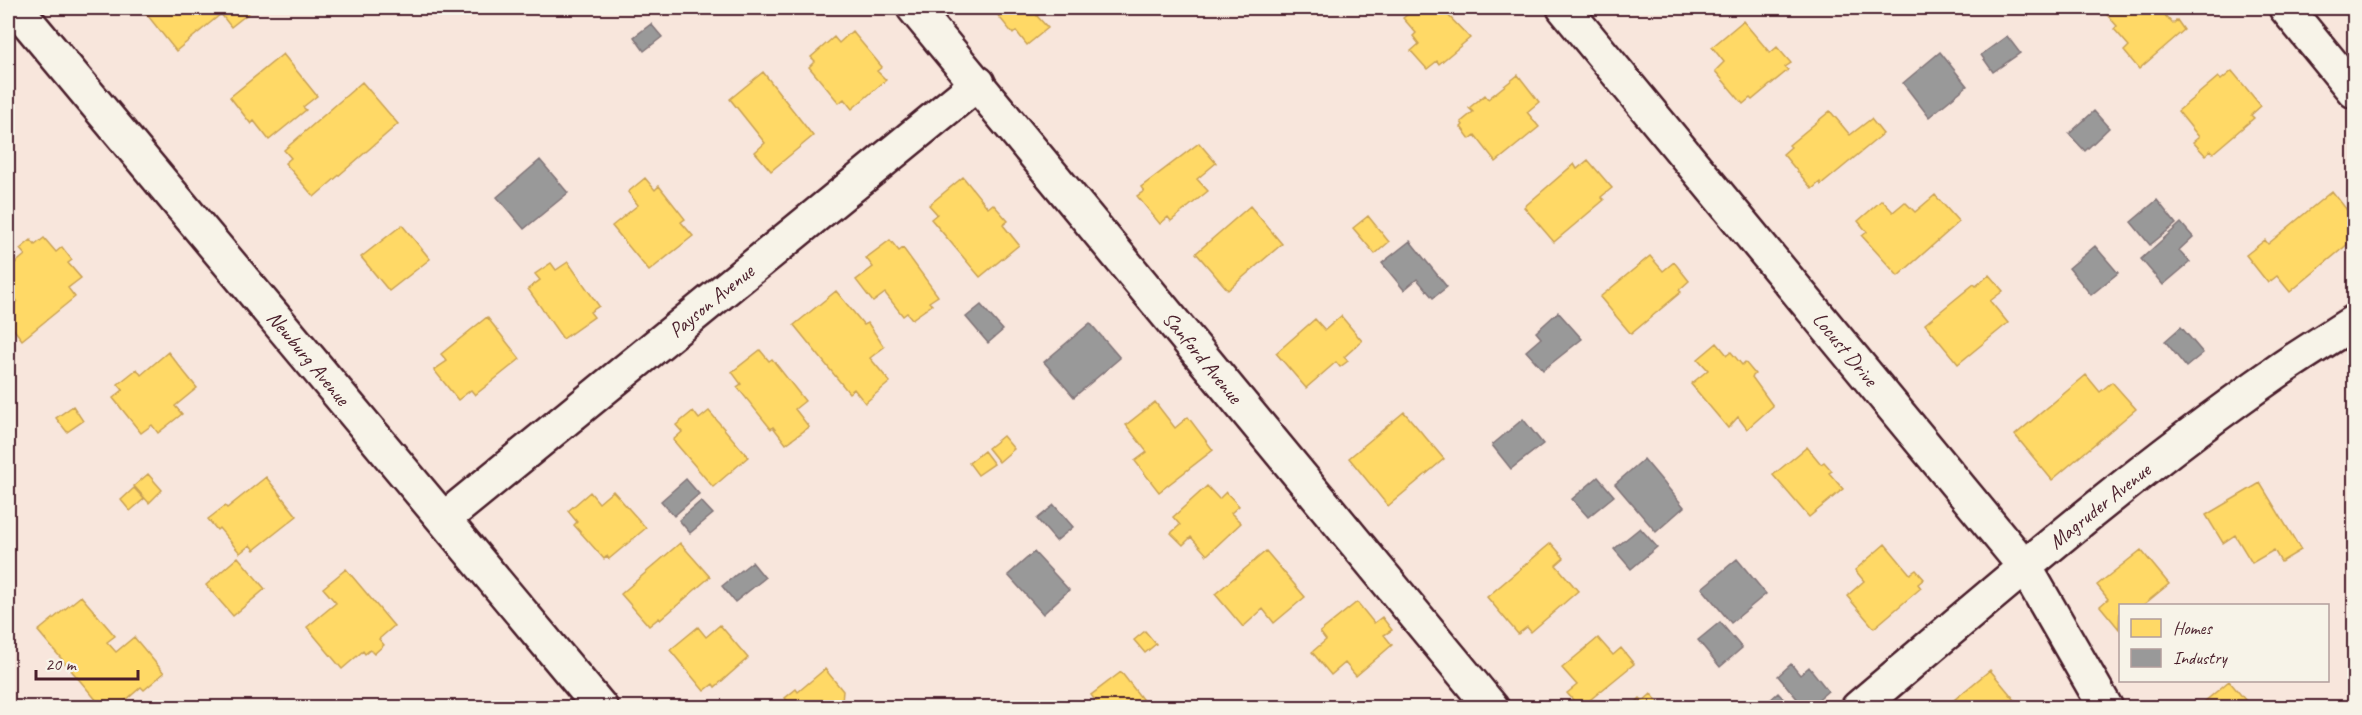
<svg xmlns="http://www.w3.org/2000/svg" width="2362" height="715" font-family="Caveat,sans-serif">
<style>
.homes{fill:#ffd966;stroke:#c9a154;stroke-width:1.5}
.industry{fill:#999;stroke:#817478;stroke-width:1.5}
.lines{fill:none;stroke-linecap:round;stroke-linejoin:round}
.minor-casing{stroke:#4a1f2b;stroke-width:38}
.minor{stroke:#f7f3e8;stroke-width:33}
.labels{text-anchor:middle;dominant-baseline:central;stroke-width:6;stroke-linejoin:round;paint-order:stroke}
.street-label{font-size:21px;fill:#4a1f2b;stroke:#f7f3e8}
</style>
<rect width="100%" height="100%" fill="#f8e6dc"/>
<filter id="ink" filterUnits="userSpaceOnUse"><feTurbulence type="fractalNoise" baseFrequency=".0167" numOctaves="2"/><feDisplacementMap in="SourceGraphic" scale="12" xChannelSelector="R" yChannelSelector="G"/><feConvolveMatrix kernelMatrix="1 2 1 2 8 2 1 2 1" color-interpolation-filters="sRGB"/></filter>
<g filter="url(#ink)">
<path class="homes" d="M149,8H255L231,27L221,14L176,51L144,11Z
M992,8H1046L1037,16L1048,28L1027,45L1016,31L1013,34Z
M1410,8H1441L1470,38L1439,64L1437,61L1427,69L1411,51L1419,44L1413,36L1416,33L1403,18L1412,11Z
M2101,8H2158L2173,24L2177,20L2184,30L2139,69L2124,51L2129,46L2114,29L2117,26Z
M1743,21L1770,53L1777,47L1791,63L1785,67L1788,70L1752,100L1750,98L1743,104L1715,71L1724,62L1712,47Z
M852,31L882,67L877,71L886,80L852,109L844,99L839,103L809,67L815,61L811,57L834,37L839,43Z
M283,54L317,96L303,107L306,110L269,140L254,121L251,124L230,97Z
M2232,71L2261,106L2251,115L2254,118L2213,153L2211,150L2205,155L2193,142L2199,137L2178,111L2218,77L2221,80Z
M763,72L813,136L771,171L755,152L765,143L730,99Z
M1518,75L1539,102L1527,112L1539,127L1496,162L1475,135L1470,139L1461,127L1463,125L1461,122L1473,112L1469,108L1485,95L1488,99Z
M362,82L398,124L314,197L285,163L291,158L284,150Z
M1830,111L1850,135L1871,119L1883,134L1821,185L1820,182L1812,189L1783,154L1791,147L1789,145Z
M1199,143L1216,163L1197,179L1208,191L1171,221L1168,217L1160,224L1137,196L1144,191L1141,187Z
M1588,160L1612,188L1601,197L1604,200L1554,242L1524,207L1574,164L1577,169Z
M963,177L988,208L993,204L1008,221L1003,225L1019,245L980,277L931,219L937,214L929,205Z
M645,178L655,190L659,186L685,219L681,222L693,236L649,271L612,226L638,205L628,192Z
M2332,191L2354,219V239L2290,292L2277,276L2268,283L2246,255L2265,240L2268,244Z
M1935,195L1959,222L1898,276L1862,236L1867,232L1858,221L1882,200L1893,212L1905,202L1915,212Z
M1250,206L1282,244L1228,290L1196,253Z
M1368,216L1389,242L1375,254L1353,228Z
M402,225L430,259L389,291L361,257Z
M44,238L56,252L62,247L72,260L68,263L81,278L68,288L75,297L22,340L8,322V309L17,301L10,292L14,289L8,281V269L25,255L20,249L31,240L35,245Z
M890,240L899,251L903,248L938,296L929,302L932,305L912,319L907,313L903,316L885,293L873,302L856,280L873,267L866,258Z
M1650,256L1663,271L1674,262L1689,281L1679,290L1681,292L1631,334L1600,297Z
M568,262L599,306L590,312L594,317L563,339L528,289L540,280L535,274L551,263L556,270Z
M1989,275L2003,291L1990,301L2008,323L1958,364L1925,324L1974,284L1976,286Z
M836,291L864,325L868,323L884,347L870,358L890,382L865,403L854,389L849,393L794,325Z
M1341,316L1362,341L1344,357L1348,361L1340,367L1336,362L1306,388L1276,353L1315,319L1325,330Z
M487,317L520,359L475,395L471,390L458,400L434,370L447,361L441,354Z
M1717,343L1727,355L1731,352L1742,365L1745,362L1755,374L1752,377L1773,406L1747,429L1738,417L1728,428L1691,384L1708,370L1698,359Z
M760,350L769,361L772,359L805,401L795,409L809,427L786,444L773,427L771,429L737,387L741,384L732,372Z
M168,352L197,388L175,406L182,414L158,433L152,425L141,433L113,398L123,390L118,384L137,369L141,375Z
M2086,375L2100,392L2112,382L2136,409L2052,480L2015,435Z
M1155,402L1175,428L1188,417L1213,450L1159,492L1135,461L1147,452L1126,425Z
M73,406L83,421L67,432L56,418Z
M693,411L699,419L709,411L748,457L713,487L673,440L682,432L676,425Z
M1404,412L1444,459L1388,506L1349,458Z
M1003,436L1014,449L999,462L988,448Z
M1807,447L1821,464L1824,462L1832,471L1829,473L1843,489L1809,517L1773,475Z
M984,451L994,464L978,475L969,463Z
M148,474L162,490L149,503L134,486Z
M266,477L297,516L254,550L250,545L240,553L219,528L217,530L208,519L225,506L227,508Z
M2260,483L2301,550L2281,562L2274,550L2252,563L2235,535L2223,543L2206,515Z
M1207,486L1219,499L1226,492L1239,506L1231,513L1241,523L1207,555L1191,537L1183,545L1171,533L1180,525L1173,517Z
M134,488L144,499L130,511L121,500Z
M613,491L646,528L609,559L607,556L604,559L574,525L577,522L568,511L590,492L599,503Z
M680,543L710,577L660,620L659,618L649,626L621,594Z
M1551,543L1564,558L1556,565L1578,591L1531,632L1527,627L1518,634L1487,597Z
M1885,544L1910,574L1916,570L1924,579L1918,584L1921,588L1874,628L1847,596L1864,581L1855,570Z
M2141,550L2169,584L2142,606H2120L2119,629L2100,606L2108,599L2097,585Z
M1266,551L1305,597L1274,623L1263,609L1243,627L1215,594Z
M238,557L265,589L233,616L206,585Z
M346,569L394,626L379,639L384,645L374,654L370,650L365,654L363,651L342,669L307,627L336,603L323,588Z
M81,596L115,636L107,642L116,652L134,637L164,673L144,690L141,687L117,708H103L38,631Z
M1357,602L1374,623L1382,617L1392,630L1384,635L1392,645L1356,676L1345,663L1331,675L1312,652L1326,640L1320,632Z
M720,625L748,658L715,687L713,684L704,691L670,650L698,627L706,637Z
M1145,631L1156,644L1145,653L1134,640Z
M1598,638L1613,655L1621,648L1634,664L1580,708L1567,693L1577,685L1562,668Z
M825,669L843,691L842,702L833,708H781L788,702L785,698L796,689L798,692Z
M1990,670L2019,705L2016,708H1950L1948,705Z
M1121,672L1149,708H1101L1091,695Z
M2229,681L2252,708H2197Z
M1651,694L1664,708H1635L1633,705L1640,698L1643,701Z"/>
<path class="industry" d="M651,24L662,37L644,51L634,37Z
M2007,36L2020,53L1993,72L1981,55Z
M1940,52L1967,86L1929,117L1903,83Z
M2094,111L2109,128L2085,151L2069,134Z
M540,160L568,193L524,229L497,197Z
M2157,200L2176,224L2150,245L2131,222Z
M2181,223L2193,237L2179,250L2190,262L2163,285L2141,259Z
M1410,241L1447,287L1433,298L1417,279L1404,290L1382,263Z
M2095,246L2118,273L2091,295L2069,268Z
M981,305L1003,330L988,343L966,317Z
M1558,312L1582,339L1543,370L1526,351L1541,338L1536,332Z
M1090,323L1120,358L1074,397L1044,362Z
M2181,327L2203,353L2186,367L2165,341Z
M1523,419L1543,444L1511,469L1492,445Z
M1644,459L1684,507L1656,532L1615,484Z
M1598,477L1614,496L1588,517L1572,499Z
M686,479L699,494L674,516L661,501Z
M701,501L713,514L690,533L679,520Z
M1054,505L1073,527L1056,541L1037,519Z
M1640,528L1657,547L1631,569L1614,549Z
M1034,552L1069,590L1043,614L1008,575Z
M1737,559L1766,594L1731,623L1702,588Z
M752,562L765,578L735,602L722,586Z
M1720,622L1742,648L1720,667L1698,640Z
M1791,664L1800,675L1809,667L1828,691L1808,708H1805L1778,676Z
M1778,693L1792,708H1762V707Z"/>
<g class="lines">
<g class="minor-casing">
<g id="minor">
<path id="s1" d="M16,8L601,708"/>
<path id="s2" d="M914,8L1492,708"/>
<path id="s3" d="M1564,8L2025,567L2106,708"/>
<path d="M2286,8L2354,91"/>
<path id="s4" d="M444,519L978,83"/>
<path id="s5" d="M1858,708C1995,592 2131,473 2278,371C2303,354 2329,338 2354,322"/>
</g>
</g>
<use href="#minor" class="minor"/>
</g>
</g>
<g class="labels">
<g class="street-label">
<text stroke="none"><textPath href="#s4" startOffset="345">Payson Avenue</textPath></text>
<text stroke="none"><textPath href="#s3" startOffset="442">Locust Drive</textPath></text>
<text stroke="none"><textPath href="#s1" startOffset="456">Newburg Avenue</textPath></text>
<text stroke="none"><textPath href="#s2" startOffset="453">Sanford Avenue</textPath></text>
<text stroke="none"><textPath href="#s5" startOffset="315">Magruder Avenue</textPath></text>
</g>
</g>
<rect width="2362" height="715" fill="none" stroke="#f7f3e8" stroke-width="30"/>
<rect x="15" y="15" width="2332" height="685" fill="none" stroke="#4a1f2b" stroke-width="2" filter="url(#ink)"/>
<rect x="2119" y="604" width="210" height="78" fill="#f7f3e8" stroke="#b29e9c" stroke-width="1.5"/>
<rect x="2131" y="619" width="30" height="18" fill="#ffd966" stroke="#b29e9c" stroke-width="1.5"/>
<text x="2173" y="634" font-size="18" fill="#4a1f2b">Homes</text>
<rect x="2131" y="649" width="30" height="18" fill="#999999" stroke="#b29e9c" stroke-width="1.5"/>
<text x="2173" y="664" font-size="18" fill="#4a1f2b">Industry</text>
<path d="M36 670v9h102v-9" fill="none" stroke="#4a1f2b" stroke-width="3"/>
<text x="45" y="670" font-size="18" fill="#4a1f2b" stroke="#f7f3e8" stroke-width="4.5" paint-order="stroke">20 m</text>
</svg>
